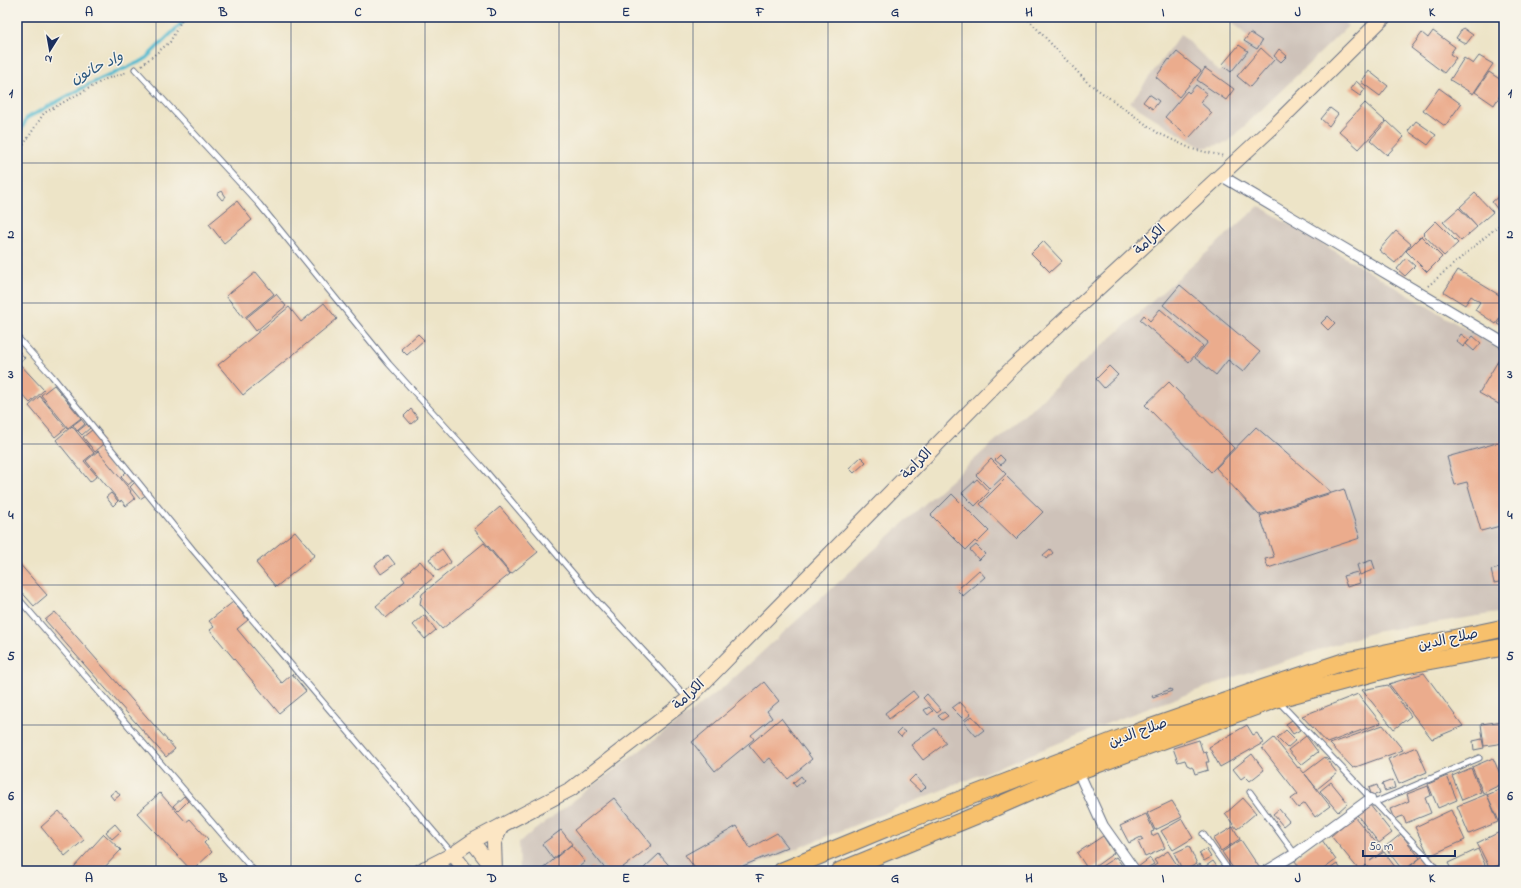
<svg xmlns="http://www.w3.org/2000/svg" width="1521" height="888" font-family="'Indie Flower','Playpen Sans Arabic',sans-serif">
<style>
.industrial{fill:#cec2b9}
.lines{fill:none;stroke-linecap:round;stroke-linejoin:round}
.stream{stroke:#52bad0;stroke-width:3.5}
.building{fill:#ebac8d}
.service-casing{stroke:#646e83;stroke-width:7}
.minor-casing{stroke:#646e83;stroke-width:12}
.secondary-casing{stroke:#646e83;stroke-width:16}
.trunk-casing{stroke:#646e83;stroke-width:19}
.path{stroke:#646e83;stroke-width:2;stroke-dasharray:1 3;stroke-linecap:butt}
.service{stroke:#fff;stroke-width:5}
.minor{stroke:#fff;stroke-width:10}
.secondary{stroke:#fce6c4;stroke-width:14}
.trunk{stroke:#f7c06c;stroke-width:17}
.grid{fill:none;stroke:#1b2f5e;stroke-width:1;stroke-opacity:0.55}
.labels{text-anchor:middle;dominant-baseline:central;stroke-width:3;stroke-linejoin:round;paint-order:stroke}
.street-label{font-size:14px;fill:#1b2f5e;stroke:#f7f3e8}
.water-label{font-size:15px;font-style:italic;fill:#2c5980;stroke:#f7f3e8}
.neatline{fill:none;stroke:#1b2f5e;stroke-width:1.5}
.grid-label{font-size:13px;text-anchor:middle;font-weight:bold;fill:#1b2f5e}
</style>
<rect width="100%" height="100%" fill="#f7f3e8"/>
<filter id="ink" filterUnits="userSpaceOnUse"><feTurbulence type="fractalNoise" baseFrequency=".025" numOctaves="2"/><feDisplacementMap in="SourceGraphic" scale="8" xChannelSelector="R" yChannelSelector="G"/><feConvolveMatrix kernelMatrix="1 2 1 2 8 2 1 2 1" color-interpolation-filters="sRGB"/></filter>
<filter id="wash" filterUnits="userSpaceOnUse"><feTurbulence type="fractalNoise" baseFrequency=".012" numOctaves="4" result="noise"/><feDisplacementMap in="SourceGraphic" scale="16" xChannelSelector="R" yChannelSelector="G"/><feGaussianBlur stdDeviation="0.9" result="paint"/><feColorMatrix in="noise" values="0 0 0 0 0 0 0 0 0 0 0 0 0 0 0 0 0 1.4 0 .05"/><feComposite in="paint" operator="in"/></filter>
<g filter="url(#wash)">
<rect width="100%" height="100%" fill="#ede4c7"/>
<path class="industrial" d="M1225,17H1338L1348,26L1227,143L1202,148L1130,103L1181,34L1219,72L1251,39Z
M1259,206L1504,352V612L1374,632L1231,678L1111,722L741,871H520L519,842L724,687L921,507Z"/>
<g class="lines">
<path class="stream" d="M17,138L27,118L90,84L144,60L188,17"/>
</g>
<g id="blocks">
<path class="building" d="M1463,28L1473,35L1466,44L1456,38Z
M1433,31L1455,47L1450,54L1456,58L1444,73L1411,48L1422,33L1428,38Z
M1250,33L1262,41L1257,49L1244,41Z
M1239,45L1248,51L1231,72L1222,65Z
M1261,48L1274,60L1250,87L1237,76Z
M1279,49L1287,56L1281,62L1274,56Z
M1177,52L1201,71L1179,97L1156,77L1169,59L1170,60Z
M1479,56L1493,64L1473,94L1450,80L1464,58L1473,64Z
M1205,68L1234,89L1226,100L1197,80Z
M1369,71L1388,86L1380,96L1361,82Z
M1489,72L1504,82V89L1494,105L1475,92Z
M1356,81L1365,89L1360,96L1350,89Z
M1196,85L1207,94L1200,102L1212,113L1189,138L1165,117L1187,91L1189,93Z
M1439,88L1461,104L1445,126L1423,110Z
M1149,94L1159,101L1153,109L1143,102Z
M1365,103L1385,121L1359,149L1339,131Z
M1330,108L1338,114L1329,126L1321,119Z
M1387,121L1404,137L1387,155L1370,140Z
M1416,121L1436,135L1428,145L1408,131Z
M222,191L226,197L222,200L217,194Z
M1475,193L1493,212L1477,226L1460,207Z
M1499,196L1504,203L1503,211L1500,209L1498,210L1492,202Z
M237,201L252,220L224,243L209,224Z
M1459,208L1477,227L1461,241L1443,222Z
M1436,221L1458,243L1444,256L1423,234Z
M1396,231L1411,244L1395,263L1379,250Z
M1421,236L1442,257L1427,272L1406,251Z
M1043,241L1062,261L1050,272L1031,253Z
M1406,258L1415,266L1405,276L1397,269Z
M1458,270L1504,298V312L1496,324L1475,310L1480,302L1471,296L1465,305L1444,292Z
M256,272L274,294L244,318L226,296Z
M1180,285L1260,352L1243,372L1228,360L1216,375L1195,358L1208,342L1163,305Z
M276,294L286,306L256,331L246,318Z
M324,303L337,319L243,395L218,365L289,307L301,322Z
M1160,309L1203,346L1189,362L1140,320L1144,315L1150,321Z
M1504,315V327L1498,324Z
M1328,316L1335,323L1328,330L1321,323Z
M418,334L424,340L407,355L401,349Z
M1461,334L1469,340L1463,347L1456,341Z
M1473,336L1481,343L1474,351L1466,344Z
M17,346L19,348L18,350L25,358L20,362L17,361Z
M1504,351V407L1479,393Z
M17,361L44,390L30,403L17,389Z
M1109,366L1118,375L1104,388L1096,379Z
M1169,382L1234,448L1211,472L1145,405Z
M54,385L81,418L68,428L41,395Z
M40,396L66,428L55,437L29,406Z
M411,409L418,418L411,424L404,416Z
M81,419L85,424L77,431L73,425Z
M87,424L90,428L82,435L78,431Z
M72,426L94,453L84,461L97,476L90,482L56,440Z
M1256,427L1331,492L1259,515L1216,468Z
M92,430L104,444L95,452L83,437Z
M1504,441V525L1481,531L1467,482L1455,485L1447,457Z
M98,451L131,491L130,492L135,499L126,506L121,500L120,502L86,461Z
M1000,455L1005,460L1001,465L995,460Z
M861,457L866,462L854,473L849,468Z
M991,459L1006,474L990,489L976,475Z
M127,471L134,480L128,485L121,477Z
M1007,477L1043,512L1016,539L980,504Z
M977,479L989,492L975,506L962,493Z
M135,482L146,495L140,499L130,487Z
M1344,489L1360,538L1268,568L1265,559L1274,557L1260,516Z
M111,493L118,501L113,506L106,497Z
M952,494L989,531L977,543L975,541L966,550L931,515Z
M500,507L538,552L511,574L474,529Z
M295,531L315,555L276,587L256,563Z
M484,543L510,574L442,629L420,604L422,594Z
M976,545L985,554L979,560L970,550Z
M442,549L451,562L438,571L429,559Z
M1050,549L1053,553L1046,559L1043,555Z
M388,555L395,564L381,574L375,565Z
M1372,560L1375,569L1360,575L1357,565Z
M17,561L47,595L34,606L17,587Z
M420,561L434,577L386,618L376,606L405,581L402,577Z
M1504,567V581L1494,583L1491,570Z
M979,570L985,577L963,596L957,590Z
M1357,572L1360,583L1347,587L1343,576Z
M233,602L248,620L237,629L282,683L292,674L306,691L279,713L210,630L214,627L209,621Z
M55,612L175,749L166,757L45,620Z
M424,615L436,630L425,639L413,625Z
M1424,673L1463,726L1432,739L1389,684Z
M764,682L779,701L767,711L772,718L751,735L754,739L715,771L692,742Z
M1388,685L1411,716L1394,729L1362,690Z
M1171,689L1172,691L1153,698L1152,696Z
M913,691L918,697L889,719L885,713Z
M927,694L941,710L937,713L923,698Z
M1358,694L1381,723L1327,743L1302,716Z
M960,702L971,714L964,720L952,708Z
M929,707L933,711L928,715L924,710Z
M944,712L948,716L942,720L938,716Z
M972,716L984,730L976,736L964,722Z
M781,718L812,759L788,779L770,758L764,763L749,745Z
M1292,720L1300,730L1293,734L1286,724Z
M1503,721L1504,743L1484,746L1481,724Z
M1247,725L1253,735L1257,733L1263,743L1220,767L1209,747Z
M1383,725L1403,750L1353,768L1330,744Z
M935,728L946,743L923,760L911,745Z
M901,729L905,732L901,737L897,733Z
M1286,730L1296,740L1287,748L1277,738Z
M1306,736L1318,752L1301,765L1288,750Z
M1274,738L1298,768L1299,767L1304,773L1325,757L1337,773L1317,789L1305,774L1330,806L1315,817L1305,803L1298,808L1291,799L1298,794L1262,748Z
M1482,739L1484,748L1474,750L1473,741Z
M1199,740L1203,753L1206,752L1209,762H1206L1208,770L1195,774L1193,768L1187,765L1185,760L1178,762L1173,748Z
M1416,747L1427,772L1399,784L1388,759Z
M1252,754L1264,770L1250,781L1245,776L1241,779L1233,769Z
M1493,758L1504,783L1483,793L1472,767Z
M1471,768L1481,792L1462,800L1452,776Z
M915,775L926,787L921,792L909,781Z
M801,776L804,780L796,787L793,783Z
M1447,776L1457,800L1438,808L1428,784Z
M1393,780L1395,788L1385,791L1382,784Z
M1331,782L1348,803L1338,812L1320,791Z
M1377,785L1380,793L1372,796L1369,788Z
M1428,786L1431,795L1425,798L1431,813L1406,823L1403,816L1394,819L1390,809L1409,801L1407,794Z
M1501,789L1504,795V819L1499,821L1487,795Z
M116,790L120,795L114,800L110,795Z
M160,793L186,822L190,819L208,839L204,843L212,852L192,871L137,813Z
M1487,794L1498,822L1469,834L1457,806Z
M184,796L188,801L178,811L173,806Z
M614,798L652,845L618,871H607L574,830Z
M1243,798L1256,813L1237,829L1225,814Z
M1172,801L1182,817L1155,830L1147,813Z
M1370,805L1392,833L1379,843L1357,815Z
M1279,809L1289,821L1283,826L1273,814Z
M1451,810L1465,840L1429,856L1415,827Z
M59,811L84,840L65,856L41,827Z
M1146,814L1154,831L1151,832L1152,836L1158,833L1165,848L1145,857L1138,842L1143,840L1141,837L1129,843L1120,826Z
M1354,816L1383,851L1370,861L1384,852L1398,871H1371L1366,865L1359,870L1331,836Z
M1182,819L1193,838L1173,850L1161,831Z
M115,824L121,831L112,839L106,832Z
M737,826L750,848L777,833L788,847L731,871H697L685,855Z
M1233,827L1240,839L1221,851L1213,839Z
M561,830L572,844L553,859L542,844Z
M1504,830V863L1490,869L1477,843Z
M104,834L121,850L101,871H78L74,867Z
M1401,834L1420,858L1403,871L1385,847Z
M1103,836L1114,853L1089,871L1077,853Z
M1241,840L1261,870L1260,871H1235L1222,852Z
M1322,840L1336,860L1321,871H1303L1294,860Z
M571,845L585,862L574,871H540Z
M1189,846L1197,864L1183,871L1174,853Z
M1206,849L1211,857L1204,861L1199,853Z
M1478,849L1488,871H1452L1448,863Z
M1168,851L1181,871H1146L1157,864L1154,860Z
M659,854L674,871H646L644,868Z
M1423,856L1435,871H1404Z
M1116,857L1126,871H1094Z
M1150,858L1154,864L1141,871L1138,867Z
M1213,861L1220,871H1190L1200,864L1203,868Z
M1337,864L1343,871H1327Z
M592,867L596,871H587Z"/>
</g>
</g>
<g filter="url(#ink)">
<use href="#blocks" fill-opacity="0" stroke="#646e83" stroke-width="1"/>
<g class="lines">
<g class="service-casing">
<path id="service" d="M135,69L259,204L389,364L483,468L594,598L687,698
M17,337L52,376L193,550L452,853
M17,597L254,871
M1278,701L1425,855L1438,871
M1250,792L1295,854
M1374,803L1479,758
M1203,834L1229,871"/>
</g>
<g class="minor-casing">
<path id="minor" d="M1220,175L1504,343
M1078,771L1103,826L1135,871
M1267,871L1295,854L1370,799"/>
</g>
<g class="secondary-casing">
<path id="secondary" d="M472,841L495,871
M453,854L466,871
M425,868L446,871
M420,871L453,854L472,841L571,789L688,699L1010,370L1275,125L1384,17
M495,871L494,842L502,825"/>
</g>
<g class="trunk-casing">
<path id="trunk" d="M782,871L884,829L1127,736L1264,688L1343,662L1504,628
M840,871L982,813L1078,771L1276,699L1395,667L1504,647"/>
</g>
<path class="path" d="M1026,17L1087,82L1158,133L1192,149L1224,156
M142,65L170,42L183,17
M17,155L44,113L106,79L127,72
M1428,286L1504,221"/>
<use href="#service" class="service"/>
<use href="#minor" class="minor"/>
<use href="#secondary" class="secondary"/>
<use href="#trunk" class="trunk"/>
</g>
</g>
<path class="grid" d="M156,17V871M291,17V871M425,17V871M559,17V871M693,17V871M828,17V871M962,17V871M1096,17V871M1230,17V871M1365,17V871M17,163H1504M17,303H1504M17,444H1504M17,585H1504M17,725H1504"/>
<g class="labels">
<g class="street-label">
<text transform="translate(1150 240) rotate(-43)">الكرامة</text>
<text transform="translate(917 464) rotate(-46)">الكرامة</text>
<text transform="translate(1448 640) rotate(-12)">صلاح الدين</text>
<text transform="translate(689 695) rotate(-43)">الكرامة</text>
<text transform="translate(1138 733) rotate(-20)">صلاح الدين</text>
</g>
<g class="water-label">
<text transform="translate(97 68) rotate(-26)">واد حانون</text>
</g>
</g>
<rect width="1521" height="888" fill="none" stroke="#f7f3e8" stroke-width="44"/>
<g transform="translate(50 50) rotate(191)" stroke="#f7f3e8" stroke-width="3" paint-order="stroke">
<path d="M0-3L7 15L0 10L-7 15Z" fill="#1b2f5e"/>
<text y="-6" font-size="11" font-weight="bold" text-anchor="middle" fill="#1b2f5e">N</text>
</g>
<path d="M1363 850v6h92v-6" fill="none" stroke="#1b2f5e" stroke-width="2"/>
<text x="1369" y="850" font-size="12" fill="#1b2f5e" stroke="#f7f3e8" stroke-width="3" paint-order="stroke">50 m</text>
<rect x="22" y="22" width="1477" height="844" class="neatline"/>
<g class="grid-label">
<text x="89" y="16">A</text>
<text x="223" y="16">B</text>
<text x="358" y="16">C</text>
<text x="492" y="16">D</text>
<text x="626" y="16">E</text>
<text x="760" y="16">F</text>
<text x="895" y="16">G</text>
<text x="1029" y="16">H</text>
<text x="1163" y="16">I</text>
<text x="1298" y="16">J</text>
<text x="1432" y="16">K</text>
<text x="11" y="97">1</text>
<text x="1510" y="97">1</text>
<text x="11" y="238">2</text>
<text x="1510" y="238">2</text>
<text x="11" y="378">3</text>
<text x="1510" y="378">3</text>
<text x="11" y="519">4</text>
<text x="1510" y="519">4</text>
<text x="11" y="660">5</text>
<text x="1510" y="660">5</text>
<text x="11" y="800">6</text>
<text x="1510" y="800">6</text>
<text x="89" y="882">A</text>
<text x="223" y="882">B</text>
<text x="358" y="882">C</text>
<text x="492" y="882">D</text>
<text x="626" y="882">E</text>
<text x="760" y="882">F</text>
<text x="895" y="882">G</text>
<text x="1029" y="882">H</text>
<text x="1163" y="882">I</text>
<text x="1298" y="882">J</text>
<text x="1432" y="882">K</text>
</g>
</svg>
